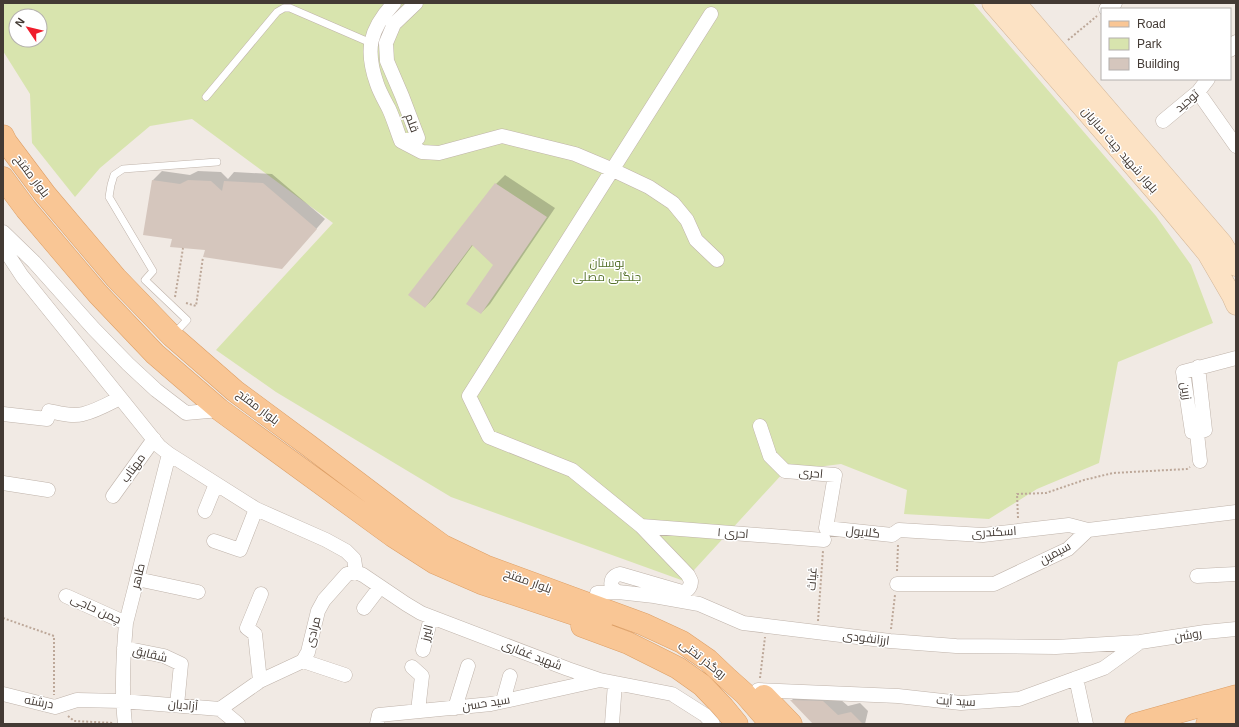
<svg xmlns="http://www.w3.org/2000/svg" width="1239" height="727" font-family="Arial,Cairo,sans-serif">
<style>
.green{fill:#d8e4ae;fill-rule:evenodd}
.shadow{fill:#0003}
.building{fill:#d5c6bd}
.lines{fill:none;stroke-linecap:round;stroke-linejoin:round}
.lane-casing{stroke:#bfb3aa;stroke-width:8}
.street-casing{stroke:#bfb3aa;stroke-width:15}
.secondary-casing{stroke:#d2b698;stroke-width:21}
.primary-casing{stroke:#dd9f66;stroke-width:23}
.path{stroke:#bda899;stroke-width:2;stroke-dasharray:2 2;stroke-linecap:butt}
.lane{stroke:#fff;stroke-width:7}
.street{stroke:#fff;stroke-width:14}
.secondary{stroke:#fce2c4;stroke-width:20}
.primary{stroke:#f9c695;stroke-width:22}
.labels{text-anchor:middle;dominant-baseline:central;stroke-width:3;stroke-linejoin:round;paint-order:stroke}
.street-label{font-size:12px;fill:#433a34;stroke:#fff}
.park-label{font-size:12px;fill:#55712b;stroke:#fff}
</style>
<rect width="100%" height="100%" fill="#f1eae4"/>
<path class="green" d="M3,3H973L1156,216L1191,265L1213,323L1118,362L1099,463L1037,489L989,519L904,514L907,490L841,464L785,471L684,581L451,497L276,392L216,350L333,223L192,119L150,126L100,168L75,197L32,143L30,94L3,51L4,25ZM16,16H40V40H16Z"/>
<path class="shadow" d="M162,171L190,175L198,171L221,172L228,179L234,172L272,174L325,219L282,268L206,249L173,238L153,180Z
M505,175L555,208L490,304L481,313L494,265L473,245L434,298L425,307L496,184Z
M800,691L833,693L848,706L860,703L868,711L865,724H814L792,700Z"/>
<path class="building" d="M152,180L180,184L188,180L211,181L222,191L224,181L263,183L317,229L282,269L203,257L205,250L170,247L172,239L143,235Z
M495,183L547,217L481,314L466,304L493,265L472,245L425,308L408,295Z
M790,700L823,701L838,715L851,712L863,724H813Z"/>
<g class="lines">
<g class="lane-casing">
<path id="lane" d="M206,97L277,12L284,8H290L371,43
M174,334L187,320L145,280L153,271L109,197L111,185L114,175L123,169L217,162"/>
</g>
<g class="street-casing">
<path id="street" d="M394,3C369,30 365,50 377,84C380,93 385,101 389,109C394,120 397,131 401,141
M1106,9L1115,3
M1230,50L1236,42
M1198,92L1236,146
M1163,121L1198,92L1208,79
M401,141L422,152L439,153L502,136L575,154L613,170L649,187L673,203L687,220L696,240L717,260
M401,141L418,138L402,96L387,61L386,43L394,24L416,3
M3,232L34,262L93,328L128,364L156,390L186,413L220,410
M3,247L22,276L159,446L169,454L256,509L326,540L346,551L354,559L356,572
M3,414L47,419L49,411C59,413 72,417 83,414C96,411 108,404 120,398
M760,426L770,456L785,471L835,475L826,528L892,535L899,530L983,535L1069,525L1088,530
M1197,433L1205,430L1198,367
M1200,461L1197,433L1192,432L1183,372L1236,358
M3,483L48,490
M113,496L154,439
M205,511L216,484
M641,526L824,540
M214,541L240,550L256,509
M356,572L363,575L406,604L421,613L568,669L600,680L672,694L705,715L713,724
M1197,576L1236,574
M137,579L198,592
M897,584H994L1068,549L1088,530L1236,512
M618,592L612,588C610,581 612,576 620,574L682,592C688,591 691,587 691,581L688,575L641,526L572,470L489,437L469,396L711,14
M597,593L618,592L654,596L699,604L743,623L890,641L956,646L1056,647L1140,642L1205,632L1236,629
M66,596L126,623
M364,608L380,587
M124,648L164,656L181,664L177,705
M423,650L431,617
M303,661L345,675
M412,667L422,676L418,711
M1076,678L1086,724
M260,681L255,634L247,628L261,594
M758,690L898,696L961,703L1019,699L1104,668L1140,642
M3,694L55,707L77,700L122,701L220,709L238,724
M503,701L510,676
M455,708L468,666
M220,709L260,681L303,661L308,652L318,611L324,600L347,574L356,572
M125,724C121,690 123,657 126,623L169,454
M377,724L379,715L491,704L600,680
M612,724L615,683"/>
</g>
<g class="secondary-casing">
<path id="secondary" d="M992,3L1168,206L1207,253L1232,296L1236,305
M1016,3L1222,243L1236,266"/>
</g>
<g class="primary-casing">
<path id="primary" d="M3,136L6,142L45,194L116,278L172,336L235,391L308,445L403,517L443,546L485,566L643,624L682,642L708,660L727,678L745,694L771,724
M3,178L26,209L98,294L155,354L220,410L393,536L435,563L481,583L601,623
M582,626L628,643L678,668L702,685L723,707L737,724
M764,696L791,724
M1136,724L1236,696
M1207,724L1222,720L1236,718"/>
</g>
<path class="path" d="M1068,40L1097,16
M175,297L183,248
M186,303L196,306L203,257
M1018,518L1017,494L1046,493L1084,480L1113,473L1187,469L1190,467
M897,571L898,545
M3,618L54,636V695
M818,621L823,551
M891,629L895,595
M760,678L765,637
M68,716L74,721L114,723"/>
<use href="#lane" class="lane"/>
<use href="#street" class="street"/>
<use href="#secondary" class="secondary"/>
<use href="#primary" class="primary"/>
</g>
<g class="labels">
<g class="street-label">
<text transform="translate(1187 101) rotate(-41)">توحید</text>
<text transform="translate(412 123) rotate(69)">قلم</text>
<text transform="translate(1120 150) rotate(49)">بلوار شهید چیت سازیان</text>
<text transform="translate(32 176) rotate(53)">بلوار مفتح</text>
<text transform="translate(1186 391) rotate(81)">زرین</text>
<text transform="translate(258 407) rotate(37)">بلوار مفتح</text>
<text transform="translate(133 468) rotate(-54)">مهتاب</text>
<text transform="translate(811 473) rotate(5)">احری</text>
<text transform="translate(863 532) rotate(6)">گلایول</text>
<text transform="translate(994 532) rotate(-3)">اسکندری</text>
<text transform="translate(733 533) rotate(4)">احری ۱</text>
<text transform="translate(1055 553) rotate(-29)">سیمین</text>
<text transform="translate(138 576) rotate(-76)">طاهر</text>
<text transform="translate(812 579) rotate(-86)">غیاث</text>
<text transform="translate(528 581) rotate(20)">بلوار مفتح</text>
<text transform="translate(96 609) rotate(25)">چمن حاجی</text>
<text transform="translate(313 632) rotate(-76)">مرادی</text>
<text transform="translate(427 633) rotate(-76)">البرز</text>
<text transform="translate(1188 635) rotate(-9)">روشن</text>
<text transform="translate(866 638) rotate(7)">ارزانفودی</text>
<text transform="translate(150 654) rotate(14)">شقایق</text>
<text transform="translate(532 655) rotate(21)">شهید غفاری</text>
<text transform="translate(703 659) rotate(38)">روگذر تختی</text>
<text transform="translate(956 701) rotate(3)">سید آیت</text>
<text transform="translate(39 702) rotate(11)">درشته</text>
<text transform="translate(486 703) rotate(-9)">سید حسن</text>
<text transform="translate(183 705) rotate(5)">آزادیان</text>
</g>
<g class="park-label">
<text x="607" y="263">بوستان<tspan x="607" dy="14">جنگلی مصلی</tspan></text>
</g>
</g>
<rect width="1239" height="727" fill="none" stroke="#433a34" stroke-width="8"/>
<rect x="1101" y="8" width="130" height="72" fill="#ffffff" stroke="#b4b0ae"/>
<rect x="1109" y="21" width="20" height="6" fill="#f9c695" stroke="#b4b0ae"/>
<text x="1137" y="28" font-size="12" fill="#433a34">Road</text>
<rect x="1109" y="38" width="20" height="12" fill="#d8e4ae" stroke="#b4b0ae"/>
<text x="1137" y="48" font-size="12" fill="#433a34">Park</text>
<rect x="1109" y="58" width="20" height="12" fill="#d5c6bd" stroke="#b4b0ae"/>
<text x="1137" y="68" font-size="12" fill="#433a34">Building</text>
<g transform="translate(28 28) rotate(305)"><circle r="19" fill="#ffffff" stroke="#b4b0ae"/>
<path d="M0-3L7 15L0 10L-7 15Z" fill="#ef1d2c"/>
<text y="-6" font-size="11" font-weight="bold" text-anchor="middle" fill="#433a34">N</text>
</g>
</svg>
